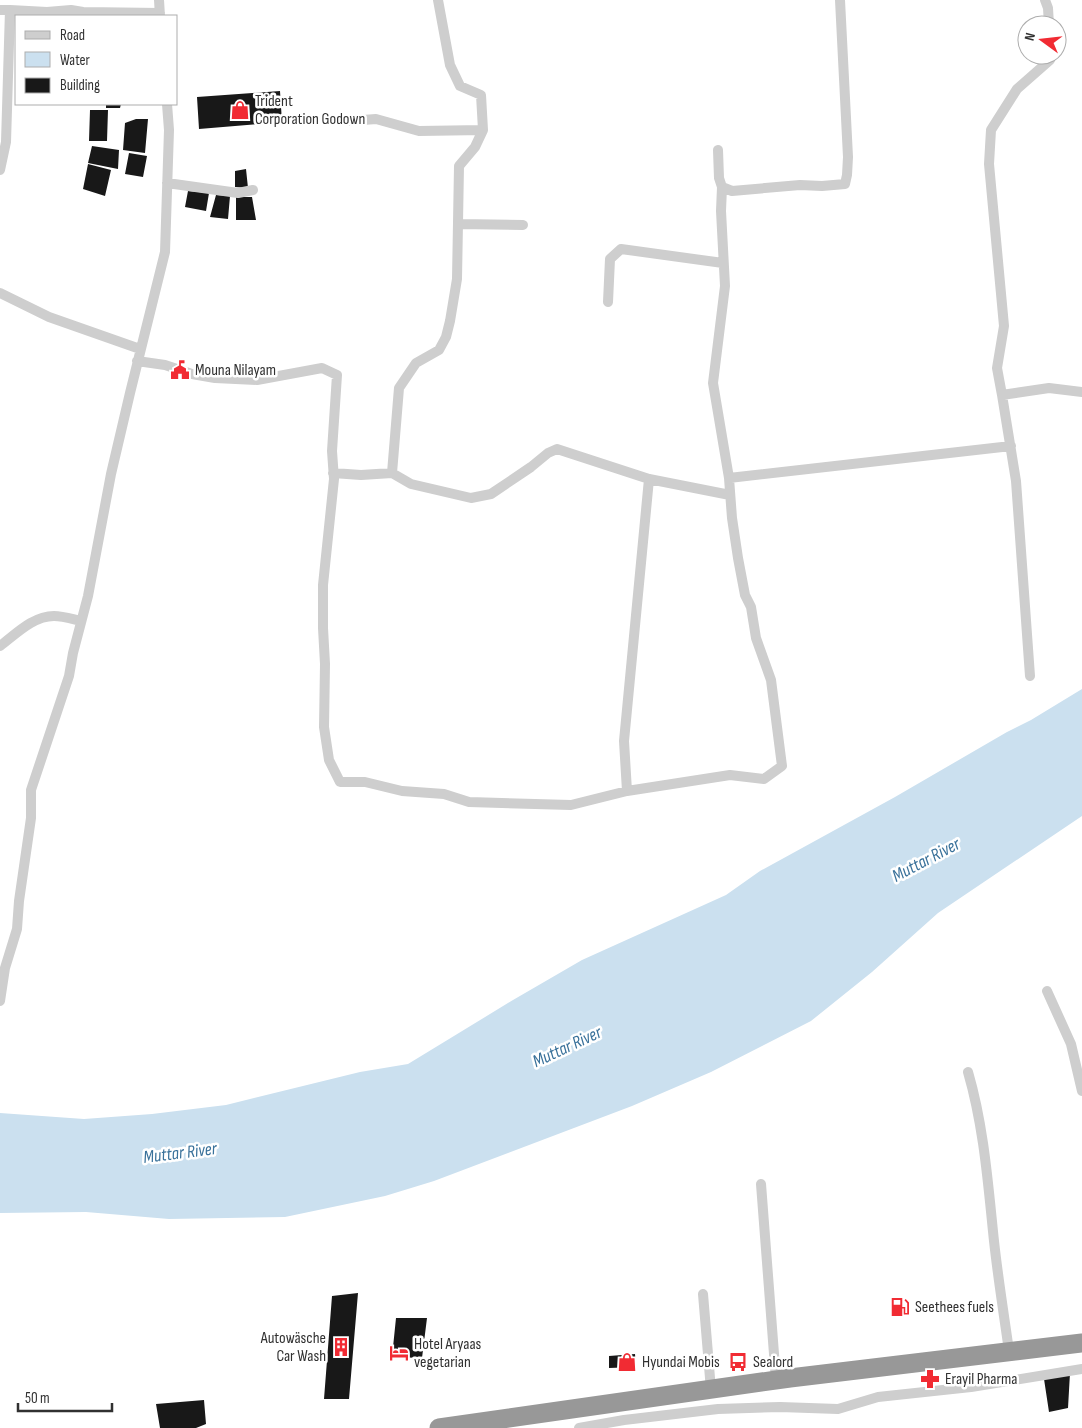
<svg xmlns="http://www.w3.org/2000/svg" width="1082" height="1428" font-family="'Sofia Sans Condensed',sans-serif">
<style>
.water{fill:#cbe0ef}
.building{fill:#181818}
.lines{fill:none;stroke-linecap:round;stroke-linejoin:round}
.street{stroke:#cecece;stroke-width:10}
.highway{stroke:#989898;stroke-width:19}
.labels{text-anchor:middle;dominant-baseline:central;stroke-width:5;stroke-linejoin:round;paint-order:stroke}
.poi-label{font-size:16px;fill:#313131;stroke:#fff;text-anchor:start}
.water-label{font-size:18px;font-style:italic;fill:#39719a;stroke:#fff}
</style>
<rect width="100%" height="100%" fill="#fff"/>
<path class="water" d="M1082,689V816L938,913L872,972L811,1021L711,1072L632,1106L434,1181L385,1196L285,1217L169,1219L86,1212L0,1213V1113L84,1119L152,1114L226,1105L360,1072L408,1064L513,1000L582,960L726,895L760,871L895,797L1007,732L1031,720Z"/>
<path class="building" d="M280,91L282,122L199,129L197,97Z
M106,104H121L120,108H106Z
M90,110H108L107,141H89Z
M136,119H148L145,153L123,150L125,123Z
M92,146L119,150L118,169L88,163Z
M129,153L147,156L143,177L125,174Z
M88,164L111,170L105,196L83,189Z
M246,169L248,188L235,187V171Z
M188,191L209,193L206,211L185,207Z
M216,195L230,196L228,219L210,217Z
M236,197H252L256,220H236Z
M358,1293L349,1399H324L332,1296Z
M396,1318H427L422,1358L392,1357Z
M635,1354L636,1367L609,1368V1356Z
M1070,1373L1068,1408L1049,1412L1044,1379Z
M204,1400L206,1424L196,1428H160L156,1404Z"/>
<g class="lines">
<path class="street" d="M159,0L160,16
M1045,0L1048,8L1049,25
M0,10H10
M1050,55V60L1017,89L991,130L989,164L1004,326L997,368L1002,395L1049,388L1082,392
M350,121L376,119L419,131L483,130
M718,150L719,178L722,187L732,191L800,185L822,186L845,184L847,175L848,157L840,0
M0,170L6,142L10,10L47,12L71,10L83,12L160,13
M167,183L238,193L253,190
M458,224L523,225
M0,293L49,317L140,349
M608,302L610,259L621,249L723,263
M137,361L165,365L192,374L215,378L257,380L322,368L337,375L332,451L334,479L323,585V628L325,664L324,727L329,760L340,782H365L402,791L444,794L469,802L571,805L627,791L730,775L764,779L782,766L771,680L756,638L751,607L745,595L738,558L732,518L729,478L713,383L725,286L721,211L722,187
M1002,395L1016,481L1030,676
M333,473L361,475L392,473L411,484L471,498L491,494L531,467L548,453L557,449L649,479L730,495
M392,473L399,388L416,363L439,350L446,337L450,321L457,279L459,166L475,147L483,130L481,95L460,86L450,65L438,0
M729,478L1011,446
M0,646C16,634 33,616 54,616C63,616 72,619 81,621
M627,791L624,741L649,479
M1047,991L1071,1044L1082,1091
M0,1001L5,968L17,929L19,901L31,818V790L69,676L73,653L88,596L111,474L130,393L165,252L169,130L167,104
M968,1072C984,1127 988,1184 994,1241C998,1278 1004,1315 1009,1351
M761,1184L776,1380
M703,1294L711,1390
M579,1428L624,1420L718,1409L780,1407L838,1409L878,1397L971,1387L1082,1369"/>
<path class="highway" d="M439,1428L790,1378L1082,1343"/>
</g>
<defs>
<g id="shop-bare" transform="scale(1.5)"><path d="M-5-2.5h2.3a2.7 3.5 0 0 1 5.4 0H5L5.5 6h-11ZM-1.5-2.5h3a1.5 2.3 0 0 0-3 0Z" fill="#f12b33" stroke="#fff" stroke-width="2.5" paint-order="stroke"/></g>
<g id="civic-bare" transform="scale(1.5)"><path d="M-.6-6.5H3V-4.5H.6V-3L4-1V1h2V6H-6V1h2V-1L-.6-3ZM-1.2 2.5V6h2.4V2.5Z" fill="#f12b33" stroke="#fff" stroke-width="2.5" paint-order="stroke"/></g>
<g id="fuel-bare" transform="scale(1.5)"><path d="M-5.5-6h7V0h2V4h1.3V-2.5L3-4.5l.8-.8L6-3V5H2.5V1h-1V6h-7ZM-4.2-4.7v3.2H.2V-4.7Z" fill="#f12b33" stroke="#fff" stroke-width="2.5" paint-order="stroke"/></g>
<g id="building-bare" transform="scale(1.5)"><path d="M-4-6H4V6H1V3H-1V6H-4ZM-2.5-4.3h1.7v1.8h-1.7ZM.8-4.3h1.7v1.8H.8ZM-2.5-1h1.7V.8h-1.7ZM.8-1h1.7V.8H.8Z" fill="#f12b33" stroke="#fff" stroke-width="2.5" paint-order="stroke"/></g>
<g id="hotel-bare" transform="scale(1.5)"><path d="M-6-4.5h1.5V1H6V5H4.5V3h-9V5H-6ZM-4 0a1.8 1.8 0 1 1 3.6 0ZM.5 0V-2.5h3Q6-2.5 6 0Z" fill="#f12b33" stroke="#fff" stroke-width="2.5" paint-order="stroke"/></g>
<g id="bus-bare" transform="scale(1.5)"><path d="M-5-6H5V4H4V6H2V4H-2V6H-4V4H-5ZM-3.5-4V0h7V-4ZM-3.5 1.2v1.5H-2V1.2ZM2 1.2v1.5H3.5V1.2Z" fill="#f12b33" stroke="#fff" stroke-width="2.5" paint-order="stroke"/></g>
<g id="pharmacy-bare" transform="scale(1.5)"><path d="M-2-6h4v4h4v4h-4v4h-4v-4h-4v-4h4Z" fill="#f12b33" stroke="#fff" stroke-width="2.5" paint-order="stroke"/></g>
</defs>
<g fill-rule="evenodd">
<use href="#shop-bare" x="240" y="110"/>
<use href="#civic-bare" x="180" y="370"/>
<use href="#fuel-bare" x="900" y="1307"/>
<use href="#building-bare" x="341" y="1347"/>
<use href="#hotel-bare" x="399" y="1353"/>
<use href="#shop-bare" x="627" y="1362"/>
<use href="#bus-bare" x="738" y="1362"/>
<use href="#pharmacy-bare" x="930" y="1379"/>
</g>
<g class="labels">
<g class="poi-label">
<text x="255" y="101">Trident<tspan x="255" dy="18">Corporation Godown</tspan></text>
<text x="195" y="370">Mouna Nilayam</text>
<text x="915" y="1307">Seethees fuels</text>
<text x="326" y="1338" text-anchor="end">Autowäsche<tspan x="326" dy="18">Car Wash</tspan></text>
<text x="414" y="1344">Hotel Aryaas<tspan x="414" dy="18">vegetarian</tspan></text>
<text x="642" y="1362">Hyundai Mobis</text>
<text x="753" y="1362">Sealord</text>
<text x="945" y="1379">Erayil Pharma</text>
</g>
<g class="water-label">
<text transform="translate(926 860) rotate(-28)">Muttar River</text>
<text transform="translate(567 1047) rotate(-25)">Muttar River</text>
<text transform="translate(180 1153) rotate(-7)">Muttar River</text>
</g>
</g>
<rect x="15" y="15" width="162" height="90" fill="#ffffff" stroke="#adadad"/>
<rect x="25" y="31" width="25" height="8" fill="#cecece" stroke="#adadad"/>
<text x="60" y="40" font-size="15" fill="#313131">Road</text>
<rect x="25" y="52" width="25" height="15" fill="#cbe0ef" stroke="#adadad"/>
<text x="60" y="65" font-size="15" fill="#313131">Water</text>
<rect x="25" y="78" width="25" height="15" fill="#181818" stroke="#adadad"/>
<text x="60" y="90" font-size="15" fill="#313131">Building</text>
<g transform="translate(1042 40) rotate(285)"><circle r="24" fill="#ffffff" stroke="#adadad"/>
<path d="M0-4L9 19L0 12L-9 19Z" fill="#f12b33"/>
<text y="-8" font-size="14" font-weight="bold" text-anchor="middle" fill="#313131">N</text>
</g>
<path d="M18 1403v8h94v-8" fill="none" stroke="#313131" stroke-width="2.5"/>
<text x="25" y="1403" font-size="15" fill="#313131" stroke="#ffffff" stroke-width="4" paint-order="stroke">50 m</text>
</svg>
